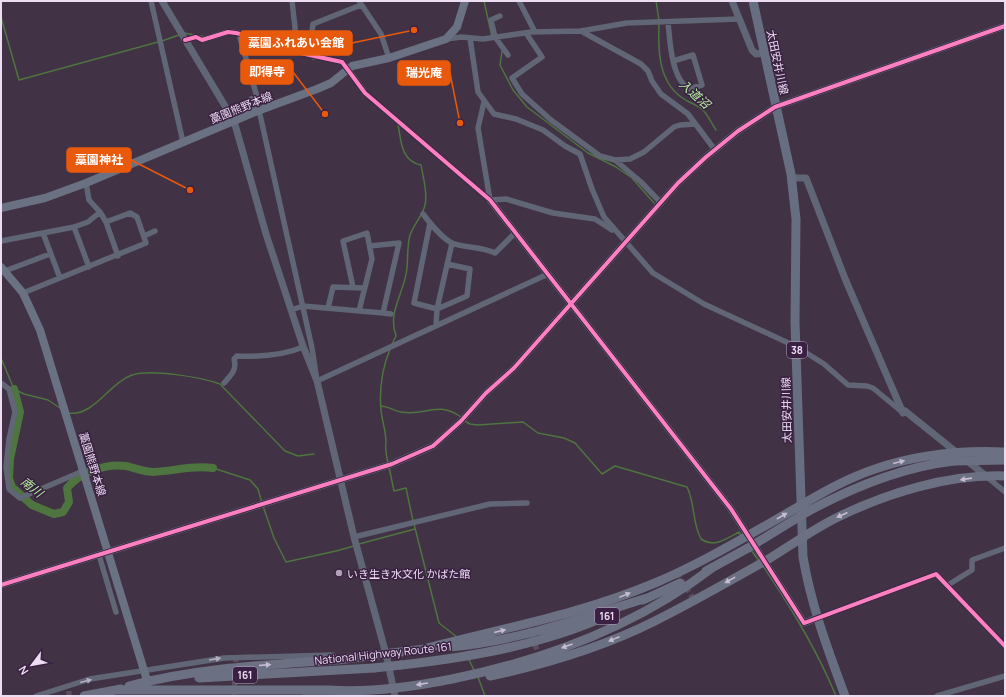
<svg xmlns="http://www.w3.org/2000/svg" width="1006" height="697" font-family="Manrope,'Noto Sans JP',sans-serif">
<style>
.lines{fill:none;stroke-linecap:round;stroke-linejoin:round}
.stream{stroke:#4e743f;stroke-width:1.5}
.river{stroke:#4e743f;stroke-width:8}
.minor-tunnel{stroke:#5b4c5f;stroke-width:5.5;stroke-dasharray:5.5 3;stroke-linecap:butt}
.minor{stroke:#606675;stroke-width:5.5}
.tertiary{stroke:#606675;stroke-width:7}
.secondary{stroke:#697182;stroke-width:8}
.primary{stroke:#686e81;stroke-width:9}
.trunk{stroke:#6c7083;stroke-width:9}
.trunk-bridge{stroke:#6c7083;stroke-width:9}
.cycleway-casing{stroke:#3a2042;stroke-width:6}
.cycleway{stroke:#ff80c0;stroke-width:4}
.oneway{fill:#c6bcd1}
.oneway2{fill:#b5adc1}
.poi-dot{fill:#b1a1b6;stroke:#3a2042;stroke-width:1.5}
.labels{text-anchor:middle;dominant-baseline:central;stroke-width:3;stroke-linejoin:round;paint-order:stroke}
.shield{fill:#3a2042;stroke:#b7a4be;stroke-width:1}
.shield-label{font-size:10px;font-weight:bold;fill:#edddf3}
.street-label{font-size:11px;fill:#edddf3;stroke:#3a2042}
.poi-label{font-size:11px;fill:#edddf3;stroke:#3a2042;text-anchor:start}
.water-label{font-size:12px;font-style:italic;fill:#b6f69f;stroke:#3a2042}
.leader{fill:none;stroke:#e8590c;stroke-width:1.5}
.callout-dot{fill:#e8590c;stroke:#3a2042;stroke-width:1.5}
.callout{fill:#e8590c;stroke:#e8590c;stroke-width:1.5}
.callout-label{font-size:12px;text-anchor:middle;font-weight:bold;fill:#fff}
</style>
<rect width="100%" height="100%" fill="#413245"/>
<g class="lines">
<path class="stream" d="M484,1L492,37
M656,1L659,20
M1,17L19,80L158,42
M659,23C658,49 658,80 681,97C687,102 696,104 702,109C708,115 712,124 716,130
M184,33L206,37
M211,35C231,27 238,30 257,36
M268,39L291,48
M162,41L179,35
M502,51L500,65L513,90L527,107L588,153L616,167L632,178L654,203
M352,71L365,89
M392,344L396,336C387,312 405,292 407,268C408,257 407,246 410,235C414,224 423,215 425,205C428,193 423,177 421,165C401,161 401,141 398,124
M1,358L14,389L24,394L48,400L60,408
M381,406C392,407 393,411 401,412C425,417 436,400 461,417
M68,413C94,417 109,383 132,375C151,369 201,377 220,384L285,451L298,456L314,454
M465,421L470,424L478,425L523,422L538,433L564,438L575,443L602,474L615,466L687,487C695,502 692,523 701,539C715,548 726,539 739,532L741,535
M388,463C386,455 385,449 386,442C386,431 382,421 381,410C379,389 382,369 390,349
M389,467L394,491L406,488L413,521
M213,468L250,480L258,489L262,503
M263,506L274,538L286,562L336,551L354,546
M414,524L439,623L457,637
M359,544L415,529
M751,550L759,561
M763,566C791,607 817,650 836,696
M469,660L474,670
M478,677L485,696"/>
<path class="river" d="M14,389L20,412L10,459L9,478L12,487L32,505L54,514L63,512L69,502L67,488C80,472 106,463 126,466C135,468 145,472 154,472C174,471 192,465 213,468"/>
<path class="minor-tunnel" d="M677,573L692,597
M530,628L539,657
M69,691V696
M234,696L236,658"/>
<path class="minor" d="M151,1L183,142
M359,1L381,34L389,58
M519,1L535,32
M500,16L491,20L495,37L508,55
M668,22C670,41 671,78 689,89L702,85L693,55L673,61
M581,31L641,64L648,71L652,81L661,94L688,114L715,150
M526,33L542,57L512,78L522,94L551,120L600,156L615,160L630,159L644,152L674,127L680,125L695,124
M239,34L257,97L251,99L255,112
M470,38L478,92L494,114L516,119L543,130L565,146L580,154L592,189L604,217L653,273L704,304L797,347L824,364L848,385L867,386L873,388L902,412
M446,39L462,37L483,39L531,32L581,31L627,23L739,19
M185,40L196,37L202,40L228,32L236,33L264,40L291,51L342,62L365,93L490,200L506,199L553,213L595,219L612,230
M291,51L295,48V27L292,1
M314,57L312,31L313,24L361,5
M484,102L478,128L490,200
M259,110L312,348L317,381L548,274
M615,160L641,182L661,203
M86,183L89,200L100,212L106,222L118,256
M423,214C429,222 443,239 452,243C463,248 481,246 495,253L515,233
M430,223L414,303L437,309L467,296L470,269L447,264
M74,227L89,267
M43,233L60,278
M144,236L155,231
M1,241L74,227L88,222L100,212
M5,271L50,254
M353,287L343,241L367,233L372,259L359,311
M23,293L146,243L137,217L130,213L106,222
M328,308L333,287L364,288
M291,310L303,306L383,313L399,243L370,246
M383,313L391,314
M436,326L437,309L452,243
M1,383L9,389L15,412L9,439L6,467L9,489L20,498L83,471
M224,383C232,374 237,370 234,359L237,356C260,357 282,356 303,347
M987,477L1005,492
M354,537L490,504L527,503
M99,555L116,612
M948,585L972,570V560L1005,548
M817,618L936,574L1005,646
M36,696L90,679L224,658L333,655L336,660
M305,696L337,694
M937,696L1005,676"/>
<path class="tertiary" d="M162,1L234,121L266,234L303,346L317,381L354,537L386,654L395,696
M732,1L752,50L756,54L763,53
M791,178H806L846,281L903,413L905,411L986,476
M490,200L731,509L804,623L817,618
M1,585L392,464L433,446L461,421L486,393L514,368L678,183L706,157L738,131L775,107L1005,26"/>
<path class="secondary" d="M1,208L45,198L86,183L255,112L317,89L331,83L352,66L389,58L446,39L457,27L465,1
M1,267L23,293L40,330L146,677"/>
<path class="primary" d="M753,1L791,174L796,219L795,322L803,557C811,605 828,650 845,696"/>
<path class="trunk" d="M807,512C853,487 901,467 954,461
M706,571L748,548
M643,600L680,583
M450,647C518,641 582,618 647,598
M420,650C499,629 579,615 655,583C702,563 747,536 791,511C818,495 845,479 875,469C916,455 961,450 1005,452
M401,665C472,657 546,644 611,614
M490,676C547,664 603,647 655,621C693,602 730,581 767,560C790,546 812,530 836,518C887,493 948,474 1005,476
M199,678L374,668
M129,686C196,668 266,665 335,660C365,657 395,652 426,649
M116,690H329C370,693 412,687 452,679C545,660 636,626 712,568
M84,696L121,689"/>
<path class="trunk-bridge" d="M954,461L1005,460
M748,548L807,512
M374,668L401,665"/>
<g class="cycleway-casing">
<path id="cycleway" d="M185,40L196,37L202,40L228,32L236,33L264,40L291,51L342,62L365,93L490,200L731,509L804,623L936,574L1005,646
M1,585L392,464L433,446L461,421L486,393L514,368L678,183L706,157L738,131L775,107L1005,26"/>
</g>
<use href="#cycleway" class="cycleway"/>
</g>
<defs><path id="oneway-solid" d="M-6-.8H1V-3.2L6.5 0L1 3.2V.8H-6Z"/></defs>
<g class="oneway">
<use href="#oneway-solid" transform="translate(899 462) rotate(-14)"/>
<use href="#oneway-solid" transform="translate(966 479) rotate(172)"/>
<use href="#oneway-solid" transform="translate(842 515) rotate(156)"/>
<use href="#oneway-solid" transform="translate(782 516) rotate(-30)"/>
<use href="#oneway-solid" transform="translate(730 580) rotate(151)"/>
<use href="#oneway-solid" transform="translate(625 595) rotate(-22)"/>
<use href="#oneway-solid" transform="translate(500 631) rotate(-14)"/>
<use href="#oneway-solid" transform="translate(614 639) rotate(158)"/>
<use href="#oneway-solid" transform="translate(567 646) rotate(160)"/>
<use href="#oneway-solid" transform="translate(265 665) rotate(-5)"/>
<use href="#oneway-solid" transform="translate(422 684) rotate(171)"/>
</g>
<g class="oneway2">
<use href="#oneway-solid" transform="translate(215 659) rotate(-9)"/>
<use href="#oneway-solid" transform="translate(86 681) rotate(-14)"/>
</g>
<circle class="poi-dot" cx="339" cy="573" r="4"/>
<g class="labels">
<g class="shield">
<rect x="787" y="342" width="20" height="16" rx="3"/>
<rect x="595" y="608" width="24" height="16" rx="3"/>
<rect x="233" y="667" width="24" height="16" rx="3"/>
</g>
<g class="shield-label">
<text x="797" y="350">38</text>
<text x="607" y="616">161</text>
<text x="245" y="675">161</text>
</g>
<g class="street-label">
<text transform="translate(778 62) rotate(78)">太田安井川線</text>
<text transform="translate(241 107) rotate(-22)">藁園熊野本線</text>
<text transform="translate(786 410) rotate(-91)">太田安井川線</text>
<text transform="translate(93 464) rotate(73)">藁園熊野本線</text>
<text transform="translate(383 653) rotate(-6)">National Highway Route 161</text>
</g>
<g class="poi-label">
<text x="347" y="573">いき生き水文化 かばた館</text>
</g>
<g class="water-label">
<text transform="translate(695 94) rotate(42)">入道沼</text>
<text transform="translate(32 487) rotate(39)">南川</text>
</g>
</g>
<path class="leader" d="M414 30L352 43M325 114L293 72M460 123L450 73M190 190L131 160"/>
<g class="callout-dot">
<circle cx="414" cy="30" r="4"/>
<circle cx="325" cy="114" r="4"/>
<circle cx="460" cy="123" r="4"/>
<circle cx="190" cy="190" r="4"/>
</g>
<g class="callout">
<rect x="240" y="31" width="112" height="24" rx="4"/>
<rect x="241" y="60" width="52" height="24" rx="4"/>
<rect x="398" y="61" width="52" height="24" rx="4"/>
<rect x="67" y="148" width="64" height="24" rx="4"/>
</g>
<g class="callout-label">
<text x="296" y="47">藁園ふれあい会館</text>
<text x="267" y="76">即得寺</text>
<text x="424" y="77">瑞光庵</text>
<text x="99" y="164">藁園神社</text>
</g>
<rect width="1006" height="697" fill="none" stroke="#edddf3" stroke-width="4"/>
<g transform="translate(32 665) rotate(238)" stroke="#3a2042" stroke-width="3" paint-order="stroke">
<path d="M0-3L7 15L0 10L-7 15Z" fill="#edddf3"/>
<text y="-6" font-size="11" font-weight="bold" text-anchor="middle" fill="#edddf3">N</text>
</g>
</svg>
